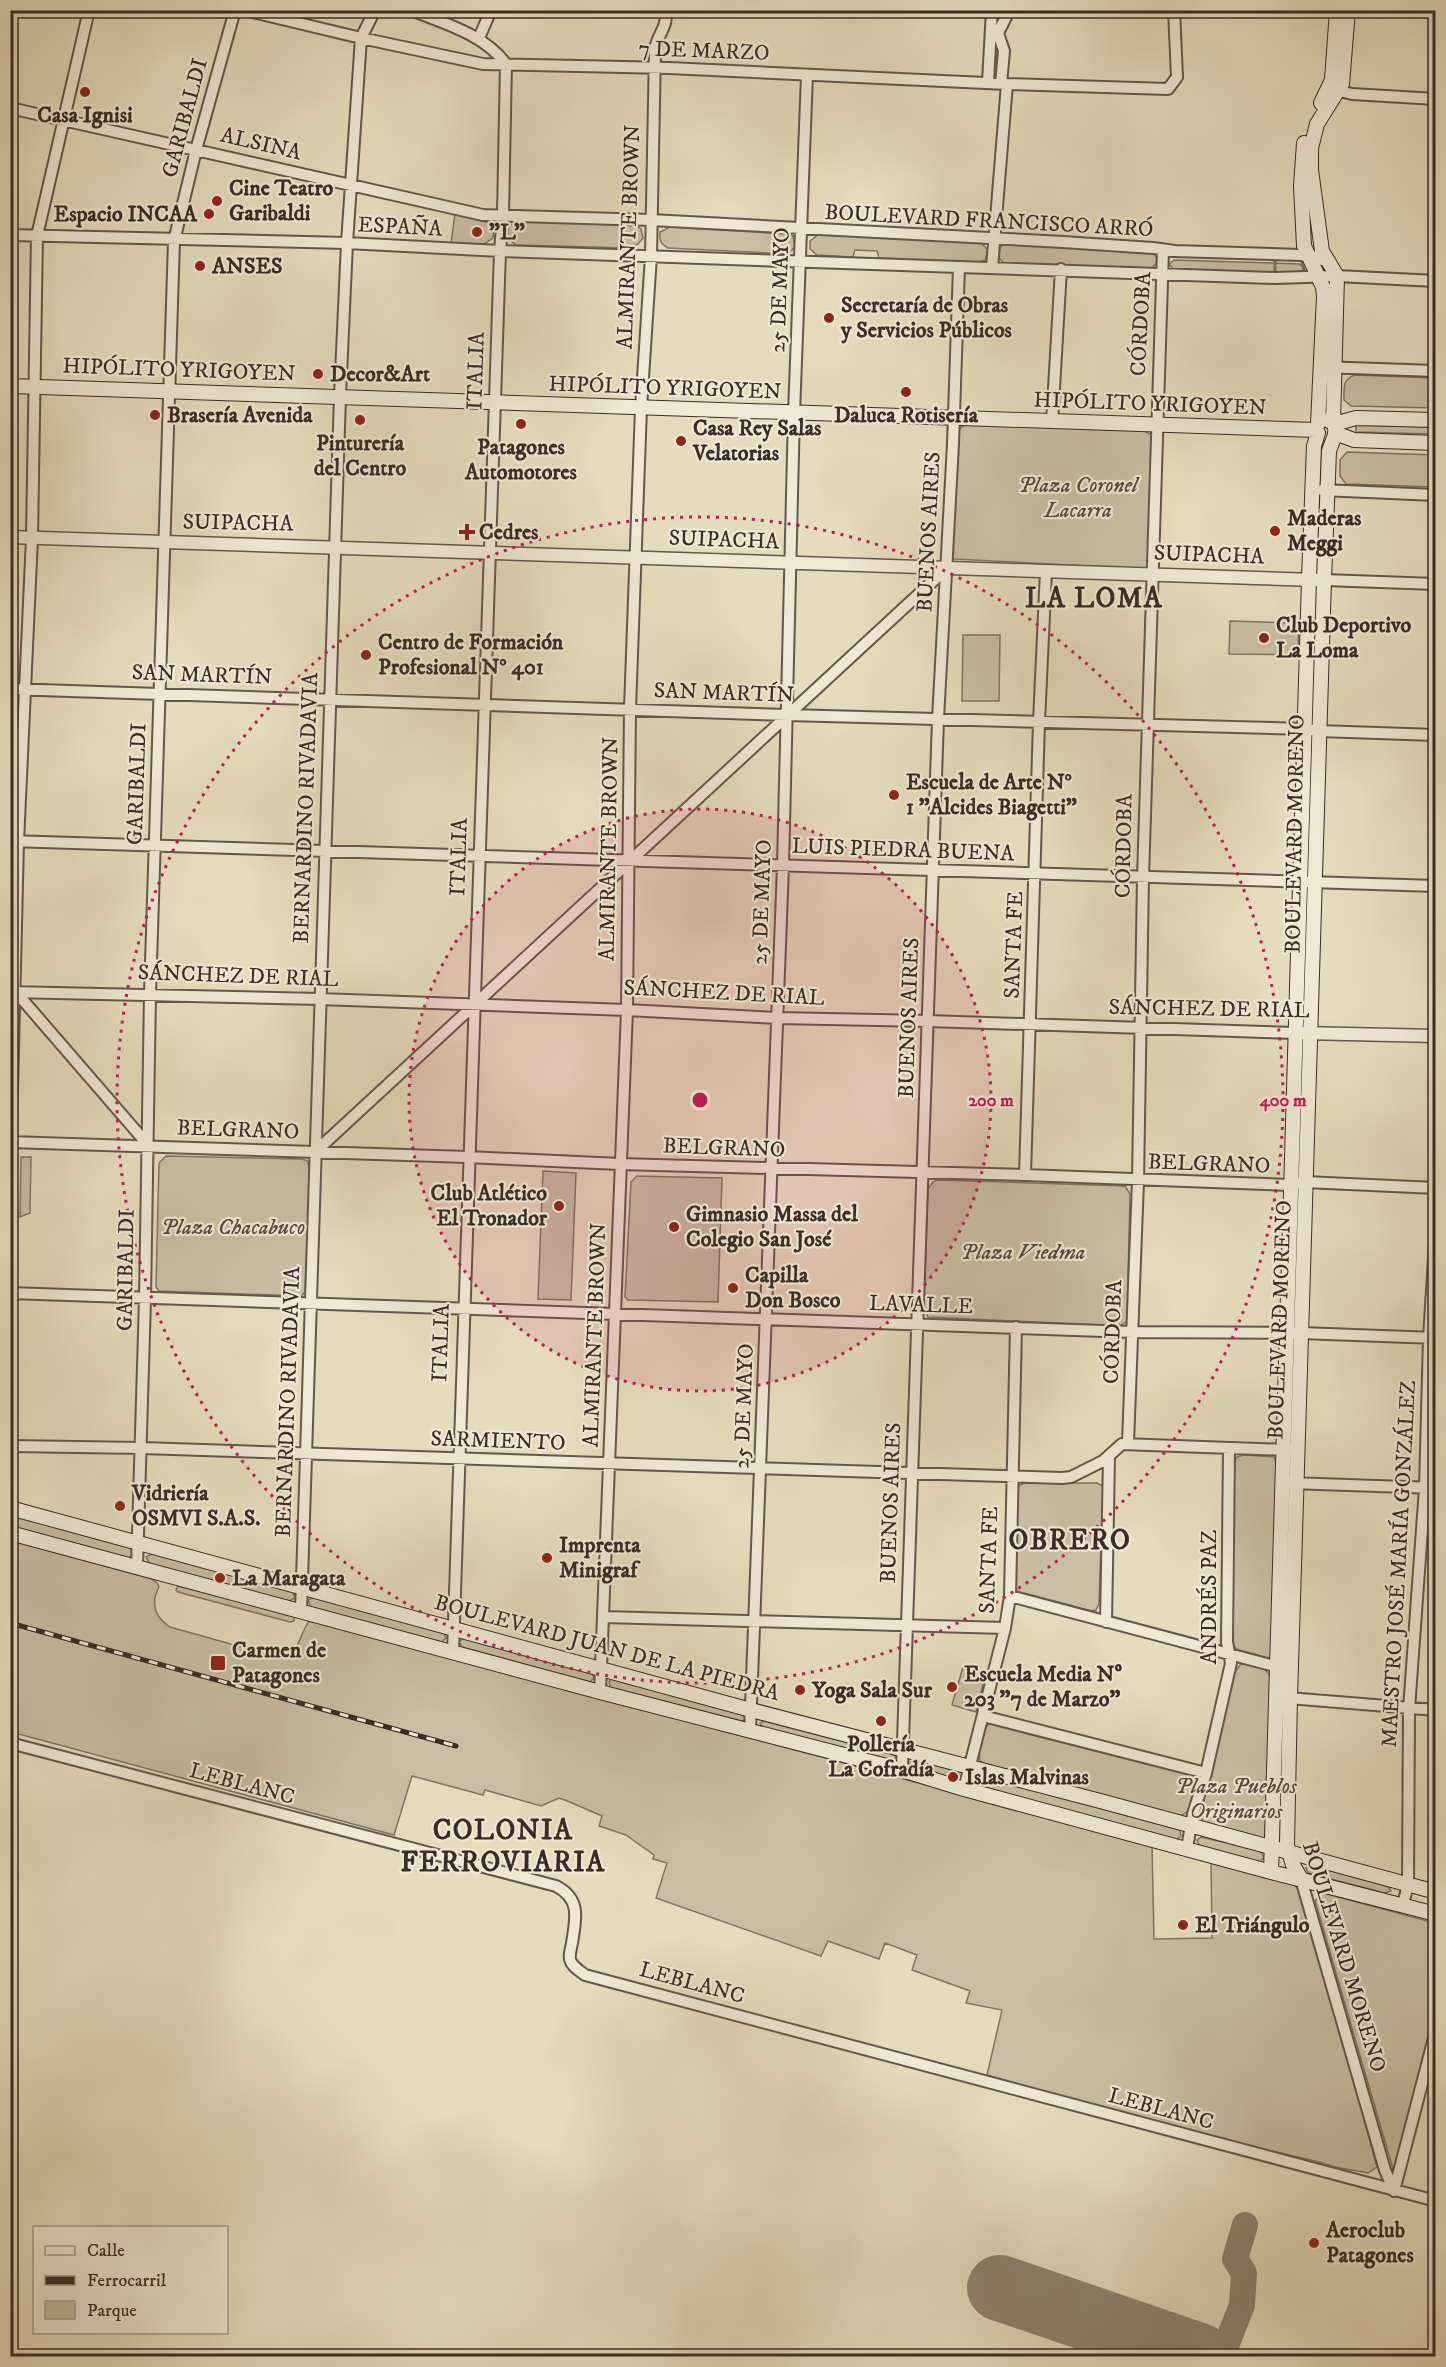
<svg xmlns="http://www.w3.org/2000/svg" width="1446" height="2367" font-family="'IM FELL DW Pica',serif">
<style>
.green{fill:#c8bea3;stroke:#807464;stroke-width:1.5}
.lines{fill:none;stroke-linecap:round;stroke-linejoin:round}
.stream{stroke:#7d7162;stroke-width:3}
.taxiway{stroke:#8f8472;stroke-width:26}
.runway{stroke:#8f8472;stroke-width:66}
.minor-casing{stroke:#64574c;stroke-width:14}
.tertiary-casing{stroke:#64574c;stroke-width:15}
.secondary-casing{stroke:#392b26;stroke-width:16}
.minor{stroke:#eee8d4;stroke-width:10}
.tertiary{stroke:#eee8d4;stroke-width:12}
.secondary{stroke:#eee8d4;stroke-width:14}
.rail-casing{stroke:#392b26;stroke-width:5}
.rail{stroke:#eee8d4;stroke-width:3;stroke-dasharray:9;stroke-linecap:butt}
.ring{fill:none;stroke:#c2185b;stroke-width:3;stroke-dasharray:3 6}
.poi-dot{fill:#8f2418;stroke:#eee8d4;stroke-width:2}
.labels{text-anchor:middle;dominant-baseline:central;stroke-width:4.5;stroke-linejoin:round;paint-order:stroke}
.street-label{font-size:22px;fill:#392b26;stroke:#eee8d4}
.poi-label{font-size:22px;font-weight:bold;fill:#392b26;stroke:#eee8d4;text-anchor:start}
.park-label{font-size:22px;font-style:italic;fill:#56483f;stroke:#eee8d4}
.district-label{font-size:28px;font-weight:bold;letter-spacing:1.5px;fill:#392b26;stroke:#eee8d4}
.centre{fill:#c2185b;stroke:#eee8d4;stroke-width:3}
.ring-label{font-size:18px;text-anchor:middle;font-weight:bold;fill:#c2185b;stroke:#eee8d4;stroke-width:4.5;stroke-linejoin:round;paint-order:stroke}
</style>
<rect width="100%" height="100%" fill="#e5dcbd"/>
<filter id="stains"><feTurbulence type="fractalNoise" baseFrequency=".00333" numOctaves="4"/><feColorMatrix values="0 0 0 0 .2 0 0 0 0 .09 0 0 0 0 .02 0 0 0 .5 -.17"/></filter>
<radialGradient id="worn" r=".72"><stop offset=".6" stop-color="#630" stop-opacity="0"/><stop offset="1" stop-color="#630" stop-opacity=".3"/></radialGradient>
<path class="green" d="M455,214L489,223L494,228L493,238L484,244L451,243Z
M521,219L635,225L641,229L643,238L638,244L630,248L516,245C508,240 507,235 508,226Z
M670,227L789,234L793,236L795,247L788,254L668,248C661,244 659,241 660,232Z
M818,235L980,242L988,250L985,260L979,262L879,258L877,251L855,250L853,257L817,255L810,249V241Z
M1008,243L1153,252L1157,258L1156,264L1150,269L1005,264L999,258L1000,247Z
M1174,260L1300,264L1304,269L1299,274L1174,270L1169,264Z
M1355,375L1435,378V408L1351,406L1344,400C1344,389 1342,379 1355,375Z
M968,424L1144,431L1150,434L1152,441L1149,563L1146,569L954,559L952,556L958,433L961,427Z
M1356,425L1435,427V434L1356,432Z
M1347,452L1435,455V487L1346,484L1340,476V460Z
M1230,621L1299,623L1298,655L1229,654Z
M963,635H1000L999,701H962Z
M166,1156L302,1159L308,1161L310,1177L305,1291L302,1296L159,1291L156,1287L159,1163Z
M21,1157H31L30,1213L20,1217Z
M543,1171L576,1173L571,1300L538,1299Z
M637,1176L722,1178L718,1302L628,1300L625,1297L631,1182Z
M937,1180L1125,1186L1130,1194L1127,1321L1120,1326L928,1317L924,1309L928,1189L933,1182Z
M1244,1455L1274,1457L1276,1463L1271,1656L1268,1659C1255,1656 1236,1655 1231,1641L1234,1463L1237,1457Z
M1025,1483H1097L1103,1486L1099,1604L1096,1610L1091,1611L1019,1592L1015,1589L1016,1490L1020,1485Z
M15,1516L130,1548L133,1553L129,1558L13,1527L11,1525V1517Z
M10,1540L152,1579L157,1583L159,1587C150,1604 155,1617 170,1627L263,1653C300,1660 294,1648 308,1622H313L1152,1845L1154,1939L1212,1938L1211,1863L1292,1882L1304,1897L1377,2167L1368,2173C1352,2169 1339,2170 1323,2163L1171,2127L987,2075L1002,2010L966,2003L970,1991L912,1970L917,1955L885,1943L879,1959L828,1941L821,1956L656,1898L667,1863L653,1859L654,1855L626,1835L599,1826L602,1816L565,1800L559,1798L541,1806L485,1790L483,1795L412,1776L394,1835L11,1732Z
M154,1553L293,1591L295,1598L289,1601L150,1564L146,1557Z
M178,1586L294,1616V1621L290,1622L178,1592L176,1590Z
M314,1597L444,1633L446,1638L442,1642L311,1607L308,1600Z
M464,1638L592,1673L594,1678L590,1682L462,1647L459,1641Z
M1247,1663C1259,1667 1269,1667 1271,1681L1266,1836L1262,1840L1204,1824L1200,1815L1235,1672L1240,1665Z
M963,1667L986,1673L976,1712L952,1705Z
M612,1677L742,1713L745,1719L740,1723L611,1688L609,1682Z
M768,1719L891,1753L895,1756L896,1760L893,1763L762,1727L760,1723Z
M989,1724H997L1192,1774C1200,1786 1193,1798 1189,1811L1180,1816L986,1764L980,1761C978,1749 981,1732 989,1724Z
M913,1758L958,1769L959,1775L955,1779L909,1765Z
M978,1775L1180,1830L1181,1836L1176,1840L976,1786L975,1779Z
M1201,1837L1261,1851L1264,1858L1259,1862L1199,1845L1197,1840Z
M1310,1865L1387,1886L1391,1891L1385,1893L1308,1873L1306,1868Z
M1323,1893L1435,1923V2018L1397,2163L1393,2169L1315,1901Z"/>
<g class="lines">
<path class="stream" d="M1301,257L1305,274
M1275,276V256"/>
<path class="taxiway" d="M1222,2356L1242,2305L1244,2273L1235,2259L1245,2225"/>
<path class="runway" d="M1000,2288L1199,2356"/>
<g class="minor-casing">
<path id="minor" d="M244,10L361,38L483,64L669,68L1007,84L1168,89L1177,77L1174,10
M411,10C445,24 484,34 506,64
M479,38L491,10
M988,82L992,10
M1001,84L1004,51L998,33L1006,17V10
M1332,89L1352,94L1436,99
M10,108L483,215L651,220L1063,242L1153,248L1175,251L1300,255L1315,257L1328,262
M10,235L347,243L500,251L959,267L1275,278L1337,276L1436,281
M992,268L1007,84
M1321,367L1436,371
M1052,422L1061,269
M1322,490L1436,495
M1324,580L1436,584
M10,689L788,715L1305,729L1319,731L1436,735
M10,841L1436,886
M15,991L149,1146
M10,992L319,999L627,1010L777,1018L928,1021L1296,1033
M10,1142L467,1157L620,1164L1025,1175L1291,1185L1305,1182L1436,1188
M315,1152L946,569
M10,1173L18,842L32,538L37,236L89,10
M1025,1175L1039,722L1046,571
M10,1293L1133,1332L1301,1333L1436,1338
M1128,1443L1138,1181L1143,878L1163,250
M10,1446L142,1448L1062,1478L1071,1477L1103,1461L1122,1444L1289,1450
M1289,1483L1436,1488
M137,1567L145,1299L150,994L174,241L196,150L235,10
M1010,1596L1282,1668
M301,1611L340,396L347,243L361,38L375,10
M604,1617L1005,1628
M1106,1622L1109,1457
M453,1652C466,1185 483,718 500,251L503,214L506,64
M600,1692L627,1010L630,709L641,408L651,256L655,50C656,35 669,28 665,10
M1276,1697L1436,1710
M983,1716L1206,1773
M750,1731L783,866L794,413L807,75
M10,1743L556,1886C581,1899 576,1918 572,1943C571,1949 568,1957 571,1962C574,1968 580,1971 585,1975L1436,2201
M902,1770L938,719L953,444L959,267
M964,1789L1005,1628L1010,1596L1016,1327
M1187,1848L1193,1814L1206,1773L1231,1663L1227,1642L1229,1449
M1301,1879L1385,2170L1394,2191
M1403,1904L1408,1885L1409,1709L1425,1488L1429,1338L1436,1226
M1394,2191L1436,2030"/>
</g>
<g class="tertiary-casing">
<path id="tertiary" d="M10,537L1316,580
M1303,1033L1436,1036"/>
</g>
<g class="secondary-casing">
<path id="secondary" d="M1321,103L1332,80L1337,10
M1304,143L1301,186L1304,246L1323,287L1324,296L1318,424
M10,386L1317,430
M1328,420L1334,424L1356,418L1436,420
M1333,422L1337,276L1322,251L1311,170V148L1317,124L1342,84L1348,10
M1335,433L1354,440L1436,443
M10,1508L751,1710L1104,1802L1436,1892
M10,1533L600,1692L902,1770L964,1789L1271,1872L1436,1914
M1271,1872L1309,579L1314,446L1318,433
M1301,1879L1293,1865L1287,1845L1290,1698L1324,580L1329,451L1336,432L1334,424"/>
</g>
<use href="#minor" class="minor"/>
<use href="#tertiary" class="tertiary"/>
<use href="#secondary" class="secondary"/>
<g class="rail-casing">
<path id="rail" d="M10,1623L456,1746"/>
</g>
<use href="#rail" class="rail"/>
</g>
<circle cx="700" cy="1100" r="291" fill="#c2185b" fill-opacity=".12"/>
<g class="ring">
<circle cx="700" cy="1100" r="291"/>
<circle cx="700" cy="1100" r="583"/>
</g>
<g class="poi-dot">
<circle cx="85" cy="92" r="6"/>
<circle cx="217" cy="201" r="6"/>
<circle cx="209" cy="214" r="6"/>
<circle cx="477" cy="232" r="6"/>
<circle cx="200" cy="266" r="6"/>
<circle cx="829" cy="318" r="6"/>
<circle cx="318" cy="374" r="6"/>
<circle cx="906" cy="392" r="6"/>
<circle cx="155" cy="415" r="6"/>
<circle cx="360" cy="420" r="6"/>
<circle cx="521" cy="424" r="6"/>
<circle cx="681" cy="441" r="6"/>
<circle cx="1275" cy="531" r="6"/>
<path d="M464 523h6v6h6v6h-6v6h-6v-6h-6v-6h6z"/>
<circle cx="1264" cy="638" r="6"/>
<circle cx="366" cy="655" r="6"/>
<circle cx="894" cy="795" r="6"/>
<circle cx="559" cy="1206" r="6"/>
<circle cx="674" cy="1227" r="6"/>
<circle cx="733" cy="1288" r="6"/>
<circle cx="120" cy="1506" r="6"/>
<circle cx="547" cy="1558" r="6"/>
<circle cx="220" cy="1578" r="6"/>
<rect x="210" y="1655" width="16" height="16" rx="3"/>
<circle cx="952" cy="1687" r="6"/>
<circle cx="800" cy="1690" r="6"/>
<circle cx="881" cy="1721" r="6"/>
<circle cx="953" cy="1777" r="6"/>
<circle cx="1183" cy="1925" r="6"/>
<circle cx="1314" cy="2243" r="6"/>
</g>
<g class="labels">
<g class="street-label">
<text transform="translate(704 51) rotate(2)">7 DE MARZO</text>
<text transform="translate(185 118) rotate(-75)">GARIBALDI</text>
<text transform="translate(261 144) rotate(13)">ALSINA</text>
<text transform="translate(989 221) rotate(3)">BOULEVARD FRANCISCO ARRÓ</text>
<text transform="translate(400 227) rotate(3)">ESPAÑA</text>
<text transform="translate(629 237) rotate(-88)">ALMIRANTE BROWN</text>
<text transform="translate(780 290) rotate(-88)">25 DE MAYO</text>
<text transform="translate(1141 324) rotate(-87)">CÓRDOBA</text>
<text transform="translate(179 370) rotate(2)">HIPÓLITO YRIGOYEN</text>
<text transform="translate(476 371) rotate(-88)">ITALIA</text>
<text transform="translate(665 388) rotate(2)">HIPÓLITO YRIGOYEN</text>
<text transform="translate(1150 404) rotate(2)">HIPÓLITO YRIGOYEN</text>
<text transform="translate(238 523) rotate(1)">SUIPACHA</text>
<text transform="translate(929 532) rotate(-87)">BUENOS AIRES</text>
<text transform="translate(724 540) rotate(2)">SUIPACHA</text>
<text transform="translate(1209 555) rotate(2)">SUIPACHA</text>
<text transform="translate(202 675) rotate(2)">SAN MARTÍN</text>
<text transform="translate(724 693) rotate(2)">SAN MARTÍN</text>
<text transform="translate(137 784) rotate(-88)">GARIBALDI</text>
<text transform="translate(306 808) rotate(-88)">BERNARDINO RIVADAVIA</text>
<text transform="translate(1295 834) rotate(-89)">BOULEVARD MORENO</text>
<text transform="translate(1124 846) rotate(-89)">CÓRDOBA</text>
<text transform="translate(609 849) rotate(-89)">ALMIRANTE BROWN</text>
<text transform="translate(903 850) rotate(2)">LUIS PIEDRA BUENA</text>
<text transform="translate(459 857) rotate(-88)">ITALIA</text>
<text transform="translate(762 902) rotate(-88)">25 DE MAYO</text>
<text transform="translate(1014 945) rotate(-88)">SANTA FE</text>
<text transform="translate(238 976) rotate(2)">SÁNCHEZ DE RIAL</text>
<text transform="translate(724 993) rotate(3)">SÁNCHEZ DE RIAL</text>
<text transform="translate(1209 1009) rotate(1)">SÁNCHEZ DE RIAL</text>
<text transform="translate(909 1018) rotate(-88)">BUENOS AIRES</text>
<text transform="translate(238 1130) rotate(2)">BELGRANO</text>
<text transform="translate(724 1148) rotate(2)">BELGRANO</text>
<text transform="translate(1209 1164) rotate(2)">BELGRANO</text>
<text transform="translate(126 1270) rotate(-89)">GARIBALDI</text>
<text transform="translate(921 1305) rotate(2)">LAVALLE</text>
<text transform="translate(1280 1320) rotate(-88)">BOULEVARD MORENO</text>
<text transform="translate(1113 1332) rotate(-88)">CÓRDOBA</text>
<text transform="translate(595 1335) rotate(-88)">ALMIRANTE BROWN</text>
<text transform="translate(441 1343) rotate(-88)">ITALIA</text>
<text transform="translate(288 1402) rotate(-88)">BERNARDINO RIVADAVIA</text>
<text transform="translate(744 1406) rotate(-88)">25 DE MAYO</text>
<text transform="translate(498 1441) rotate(2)">SARMIENTO</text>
<text transform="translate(891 1503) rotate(-88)">BUENOS AIRES</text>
<text transform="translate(989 1560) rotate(-88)">SANTA FE</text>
<text transform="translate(1399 1564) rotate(-87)">MAESTRO JOSÉ MARÍA GONZÁLEZ</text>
<text transform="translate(1209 1597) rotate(-90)">ANDRÉS PAZ</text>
<text transform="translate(607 1648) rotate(15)">BOULEVARD JUAN DE LA PIEDRA</text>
<text transform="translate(242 1784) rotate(15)">LEBLANC</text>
<text transform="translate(1344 1957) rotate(73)">BOULEVARD MORENO</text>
<text transform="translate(692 1983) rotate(15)">LEBLANC</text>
<text transform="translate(1161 2109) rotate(15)">LEBLANC</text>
</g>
<g class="poi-label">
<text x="85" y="115" text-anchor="middle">Casa Ignisi</text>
<text x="229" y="188">Cine Teatro<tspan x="229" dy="25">Garibaldi</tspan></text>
<text x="197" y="214" text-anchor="end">Espacio INCAA</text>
<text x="489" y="232">"L"</text>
<text x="212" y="266">ANSES</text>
<text x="841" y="305">Secretaría de Obras<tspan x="841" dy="25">y Servicios Públicos</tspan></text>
<text x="330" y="374">Decor&amp;Art</text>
<text x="167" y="415">Brasería Avenida</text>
<text x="906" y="415" text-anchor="middle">Daluca Rotisería</text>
<text x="693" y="428">Casa Rey Salas<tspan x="693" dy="25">Velatorias</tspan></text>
<text x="360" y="443" text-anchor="middle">Pinturería<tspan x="360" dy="25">del Centro</tspan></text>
<text x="521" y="447" text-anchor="middle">Patagones<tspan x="521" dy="25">Automotores</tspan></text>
<text x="1287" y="518">Maderas<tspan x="1287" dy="25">Meggi</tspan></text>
<text x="479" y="532">Cedres</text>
<text x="1276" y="625">Club Deportivo<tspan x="1276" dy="25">La Loma</tspan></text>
<text x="378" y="642">Centro de Formación<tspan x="378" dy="25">Profesional N° 401</tspan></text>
<text x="906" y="782">Escuela de Arte N°<tspan x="906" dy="25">1 "Alcides Biagetti"</tspan></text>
<text x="547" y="1193" text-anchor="end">Club Atlético<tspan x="547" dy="25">El Tronador</tspan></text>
<text x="686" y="1214">Gimnasio Massa del<tspan x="686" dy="25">Colegio San José</tspan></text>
<text x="745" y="1275">Capilla<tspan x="745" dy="25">Don Bosco</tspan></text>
<text x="132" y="1493">Vidriería<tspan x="132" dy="25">OSMVI S.A.S.</tspan></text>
<text x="559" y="1545">Imprenta<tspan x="559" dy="25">Minigraf</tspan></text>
<text x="232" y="1578">La Maragata</text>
<text x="232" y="1650">Carmen de<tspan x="232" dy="25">Patagones</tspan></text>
<text x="964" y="1674">Escuela Media Nº<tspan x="964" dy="25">203 "7 de Marzo"</tspan></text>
<text x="812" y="1690">Yoga Sala Sur</text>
<text x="881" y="1744" text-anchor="middle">Pollería<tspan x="881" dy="25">La Cofradía</tspan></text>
<text x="965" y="1777">Islas Malvinas</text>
<text x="1195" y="1925">El Triángulo</text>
<text x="1326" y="2230">Aeroclub<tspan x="1326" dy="25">Patagones</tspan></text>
</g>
<g class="park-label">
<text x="1078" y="485">Plaza Coronel<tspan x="1078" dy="25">Lacarra</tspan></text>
<text x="233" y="1227">Plaza Chacabuco</text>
<text x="1023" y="1252">Plaza Viedma</text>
<text x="1236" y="1786">Plaza Pueblos<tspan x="1236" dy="25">Originarios</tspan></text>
</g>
<g class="district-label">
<text x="1094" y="598">LA LOMA</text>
<text x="1070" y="1540">OBRERO</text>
<text x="503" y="1830">COLONIA<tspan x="503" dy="32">FERROVIARIA</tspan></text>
</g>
</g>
<circle cx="700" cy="1100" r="9" class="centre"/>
<g class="ring-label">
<text x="991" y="1106">200 m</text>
<text x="1283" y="1106">400 m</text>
</g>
<rect width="1446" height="2367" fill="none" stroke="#e5dcbd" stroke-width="36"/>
<rect x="12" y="12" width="1422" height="2343" fill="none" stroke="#392b26" stroke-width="3"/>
<rect x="18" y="18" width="1410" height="2331" fill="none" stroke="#392b26" stroke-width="1.5"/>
<rect x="33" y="2226" width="195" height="108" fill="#eee8d4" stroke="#a69c8e" stroke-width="1.5"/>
<rect x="45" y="2246" width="30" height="9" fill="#eee8d4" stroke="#a69c8e" stroke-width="1.5"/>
<text x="87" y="2256" font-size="18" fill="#392b26">Calle</text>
<rect x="45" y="2276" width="30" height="9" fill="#392b26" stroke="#a69c8e" stroke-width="1.5"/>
<text x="87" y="2286" font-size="18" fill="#392b26">Ferrocarril</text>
<rect x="45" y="2301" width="30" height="18" fill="#c8bea3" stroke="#a69c8e" stroke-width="1.5"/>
<text x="87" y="2316" font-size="18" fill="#392b26">Parque</text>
<rect width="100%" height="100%" filter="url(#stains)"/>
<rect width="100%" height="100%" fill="url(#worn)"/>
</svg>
